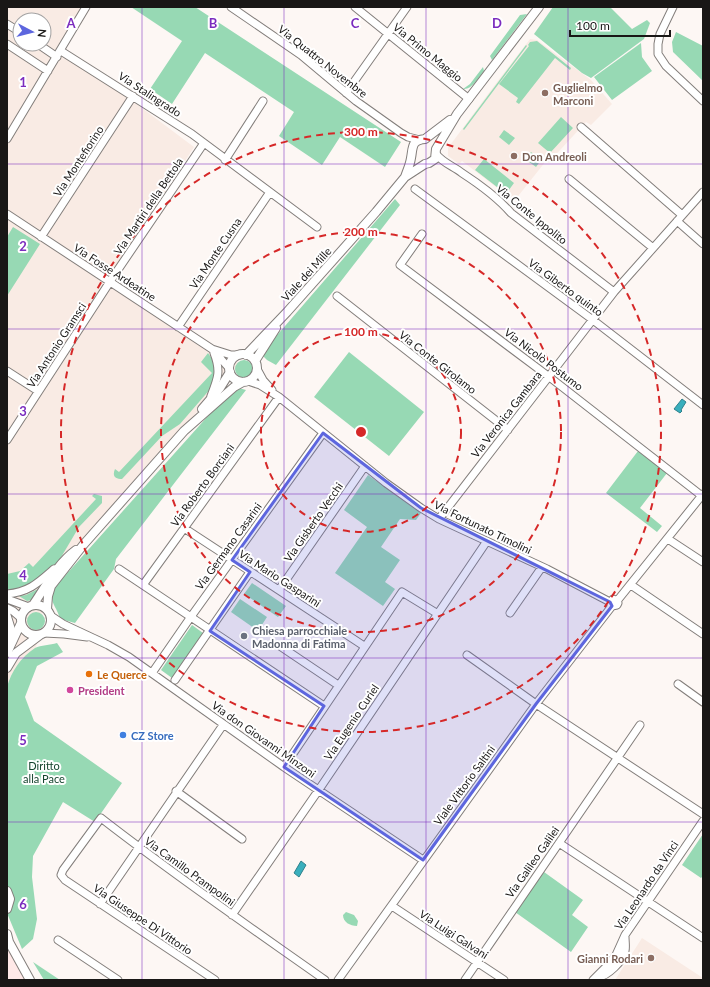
<svg xmlns="http://www.w3.org/2000/svg" width="710" height="987" font-family="Lato,sans-serif">
<style>
.commercial{fill:#ffe9e8}
.built{fill:#f9ebe4;fill-rule:evenodd}
.green{fill:#97d9b4}
.water{fill:#39afbd;stroke:#2f818b}
.lines{fill:none;stroke-linecap:round;stroke-linejoin:round}
.minor-casing{stroke:#837e7b;stroke-width:9}
.major-casing{stroke:#837e7b;stroke-width:10}
.minor{stroke:#fff;stroke-width:7}
.major{stroke:#fff;stroke-width:8}
.marked{fill:#5d66de;fill-opacity:0.2;stroke:#5d66de;stroke-width:3;stroke-linejoin:round}
.grid{fill:none;stroke:#7b2cbf;stroke-width:1;stroke-opacity:0.55}
.ring{fill:none;stroke:#d62828;stroke-width:2;stroke-dasharray:7 5}
.education-dot{fill:#8d6e63;stroke:#fff;stroke-width:1.5}
.worship-dot{fill:#6b7280;stroke:#fff;stroke-width:1.5}
.food-dot{fill:#e8710a;stroke:#fff;stroke-width:1.5}
.hotel-dot{fill:#d1479c;stroke:#fff;stroke-width:1.5}
.shop-dot{fill:#3f7fe0;stroke:#fff;stroke-width:1.5}
.labels{text-anchor:middle;dominant-baseline:central;stroke-width:4;stroke-linejoin:round;paint-order:stroke}
.street-label{font-size:11px;fill:#191716;stroke:#fff}
.education-label{font-size:11px;font-weight:bold;fill:#785e54;stroke:#fff;text-anchor:start}
.worship-label{font-size:11px;font-weight:bold;fill:#5b616d;stroke:#fff;text-anchor:start}
.food-label{font-size:11px;font-weight:bold;fill:#c56008;stroke:#fff;text-anchor:start}
.hotel-label{font-size:11px;font-weight:bold;fill:#b23c85;stroke:#fff;text-anchor:start}
.shop-label{font-size:11px;font-weight:bold;fill:#366cbe;stroke:#fff;text-anchor:start}
.park-label{font-size:11px;fill:#14432d;stroke:#fff}
.grid-label{font-size:13px;text-anchor:middle;font-weight:bold;fill:#7b2cbf;stroke:#fff;stroke-width:4;stroke-linejoin:round;paint-order:stroke}
.centre{fill:#d62828;stroke:#fff;stroke-width:2}
.ring-label{font-size:12px;text-anchor:middle;font-weight:bold;fill:#d62828;stroke:#fff;stroke-width:4;stroke-linejoin:round;paint-order:stroke}
</style>
<rect width="100%" height="100%" fill="#fdf7f4"/>
<path class="commercial" d="M7,947L26,980H7Z"/>
<path class="built" d="M7,7H88L63,49L194,147L110,279L239,364L48,583L36,648L22,659L10,677L7,687ZM20,20H44V44H20Z
M530,39L537,40L591,80L612,104L591,125L586,122L549,162L546,161L515,200L514,198L513,200L462,161L459,164L448,156V148L497,82Z
M642,938L703,978V980H615Z"/>
<path class="green" d="M131,7H195L401,142L385,167L340,137L322,165L279,136L294,112L205,53L172,104L150,89L182,41Z
M553,7H610L632,29L647,20L650,23L644,39L591,78L582,73L534,34Z
M527,14L492,60L490,56L520,15Z
M676,32L703,46V81L673,52L672,42Z
M537,41L571,68L570,70L555,58L519,104L516,102L518,98L499,84L529,46L528,45L530,42Z
M641,43L642,57L652,71L612,100L594,77Z
M526,45L527,46L464,130L463,129Z
M483,67L484,71C478,78 472,90 463,89L470,84Z
M561,117L573,128L550,153L538,143Z
M504,130L515,138L509,145L499,137Z
M531,152L541,160L536,167L525,159Z
M484,159L514,183L506,194L475,170Z
M395,199L400,205L276,365L267,360L263,356L272,341Z
M13,227L40,244L7,296V237Z
M349,352L424,412L389,456L314,397Z
M208,353L215,363L216,370L212,387L180,424L162,436L122,479C115,479 112,476 115,469L119,472L212,373L201,362Z
M235 369a9 9 0 1 1 18 0a9 9 0 1 1-18 0Z
M239,388L246,390L116,559L114,569L75,623L60,619C56,604 49,605 54,588L216,407Z
M638,451L667,473L640,508L662,526L657,532L606,493Z
M368,475L421,513L416,520L400,519L381,547L400,560L385,582L395,589L383,606L335,573L367,527L344,510Z
M94,494L102,496V503L79,527L60,559L44,576L30,586L7,591V574L20,571L29,563L33,567L96,499L92,496Z
M252,583L286,606L278,617L244,594Z
M38,589L36,599L27,601L19,596L26,595Z
M240,599L267,617L258,631L231,612Z
M27 621a9 9 0 1 1 18 0a9 9 0 1 1-18 0Z
M192,625L203,633L172,678L161,670Z
M57,643L63,652L37,666L25,697L34,721L122,783L95,822L63,802L33,856L32,877L37,919L33,939L22,949L7,913V687C11,672 21,657 35,648C41,645 50,645 57,643Z
M703,834V876L701,878L682,865Z
M544,872L583,900L572,915L588,927L571,952L515,912Z
M346,912L354,915L358,921L357,926C350,926 343,922 343,915Z
M33,962L60,980H44Z"/>
<path class="water" d="M682,399L686,402L681,410L682,411L680,413L674,409Z
M301,861L306,865L299,877L294,873Z"/>
<g class="lines">
<g class="minor-casing">
<path id="minor" d="M231,7L301,55L356,101L401,133L408,137L420,140
M355,7L469,99
M673,7L660,34L658,44V54L666,66L703,101
M7,24L20,32
M7,44L48,71
M38,44L57,57
M61,51L192,134L317,227
M346,93L407,7
M581,127L682,215
M7,139L86,7
M436,154C443,163 453,166 462,173C479,184 498,198 511,213L614,292
M225,160L263,101
M569,179L653,248
M415,189L593,320L703,405
M7,214L212,349L229,368
M677,221L703,244
M422,234L400,265L552,379L702,496
M41,237L133,96
M337,296L508,430
M178,327L270,192
M212,349L231,355H239
M257,369L263,380L272,390
M7,371L38,391
M248,381L260,385L279,397L386,483L421,508L439,519L547,569L610,602
M211,396C218,378 221,371 214,353
M7,440L113,277L204,143
M439,519L614,292L703,192
M184,528L364,646
M668,539L703,562
M119,569L324,706
M143,585L279,397
M631,585L703,634
M279,590L365,466
M7,594C29,592 38,583 54,569
M7,599L29,607
M617,601L703,494
M7,608L13,611L21,618
M510,613L542,567
M7,615L11,628L7,645
M51,616L63,624L108,645L129,657L284,767L423,860
M44,633L64,634L87,637
M280,646L338,685
M467,655L536,704L703,814
M152,673L190,618L323,433
M175,680L250,572
M678,684L703,702
M284,767L402,592L438,614
M176,791L242,839
M559,843L703,938
M100,904L223,725
M392,906L504,980
M232,915L318,791L487,541
M58,940L118,980
M598,977C608,976 623,961 625,951C626,947 625,941 625,937
M215,980L65,880L61,875L63,870L101,818C174,875 250,927 325,980
M338,980L536,704L612,606L617,605L618,603L616,600L613,599L610,603L612,606
M465,980L640,725
M593,980L609,964L616,955L625,935L703,821"/>
</g>
<g class="major-casing">
<path id="major" d="M405,177C407,171 410,165 411,158C413,148 411,140 425,139L450,120
M229 368a14 14 0 1 1 28 0a14 14 0 1 1-28 0Z
M246,355L287,312L376,212L405,177L425,164L429,163L435,159L436,149L457,114L539,7
M255,361L276,328
M202,409L220,388L230,372
M21 620a15 15 0 1 1 30 0a15 15 0 1 1-30 0Z
M33,605C46,586 57,564 76,550
M47,609L48,596L51,586L84,544L184,431L226,394L234,387L243,382
M7,653L21,623
M7,668L16,653L40,635
M7,891L10,899L7,909
M7,934L9,942L30,980"/>
</g>
<use href="#minor" class="minor"/>
<use href="#major" class="major"/>
</g>
<path class="marked" d="M323,433L421,508L610,602L612,606L536,704L423,860L284,767L324,706L210,631L250,572L232,560Z"/>
<path class="grid" d="M142,7V980M284,7V980M426,7V980M568,7V980M7,164H703M7,329H703M7,494H703M7,658H703M7,822H703"/>
<g class="ring">
<circle cx="361" cy="432" r="100"/>
<circle cx="361" cy="432" r="200"/>
<circle cx="361" cy="432" r="300"/>
</g>
<g class="education-dot">
<circle cx="545" cy="93" r="4"/>
<circle cx="514" cy="156" r="4"/>
<circle cx="651" cy="958" r="4"/>
</g>
<circle class="worship-dot" cx="244" cy="636" r="4"/>
<circle class="food-dot" cx="89" cy="674" r="4"/>
<circle class="hotel-dot" cx="70" cy="690" r="4"/>
<circle class="shop-dot" cx="123" cy="735" r="4"/>
<g class="labels">
<g class="street-label">
<text transform="translate(428 52) rotate(39)">Via Primo Maggio</text>
<text transform="translate(323 61) rotate(38)">Via Quattro Novembre</text>
<text transform="translate(150 94) rotate(33)">Via Stalingrado</text>
<text transform="translate(78 161) rotate(-57)">Via Montefiorino</text>
<text transform="translate(148 206) rotate(-56)">Via Martiri della Bettola</text>
<text transform="translate(532 214) rotate(39)">Via Conte Ippolito</text>
<text transform="translate(215 253) rotate(-56)">Via Monte Cusna</text>
<text transform="translate(115 272) rotate(33)">Via Fosse Ardeatine</text>
<text transform="translate(306 274) rotate(-48)">Viale dei Mille</text>
<text transform="translate(566 287) rotate(36)">Via Giberto quinto</text>
<text transform="translate(56 345) rotate(-57)">Via Antonio Gramsci</text>
<text transform="translate(544 359) rotate(37)">Via Nicolò Postumo</text>
<text transform="translate(438 362) rotate(38)">Via Conte Girolamo</text>
<text transform="translate(506 414) rotate(-52)">Via Veronica Gambara</text>
<text transform="translate(202 485) rotate(-54)">Via Roberto Borciani</text>
<text transform="translate(313 522) rotate(-55)">Via Gisberto Vecchi</text>
<text transform="translate(483 527) rotate(26)">Via Fortunato Timolini</text>
<text transform="translate(228 546) rotate(-54)">Via Germano Casarini</text>
<text transform="translate(280 578) rotate(33)">Via Mario Gasparini</text>
<text transform="translate(351 722) rotate(-56)">Via Eugenio Curiel</text>
<text transform="translate(264 739) rotate(35)">Via don Giovanni Minzoni</text>
<text transform="translate(464 785) rotate(-54)">Viale Vittorio Saltini</text>
<text transform="translate(532 862) rotate(-55)">Via Galileo Galilei</text>
<text transform="translate(190 871) rotate(36)">Via Camillo Prampolini</text>
<text transform="translate(646 885) rotate(-56)">Via Leonardo da Vinci</text>
<text transform="translate(143 919) rotate(34)">Via Giuseppe Di Vittorio</text>
<text transform="translate(454 934) rotate(33)">Via Luigi Galvani</text>
</g>
<g class="education-label">
<text x="553" y="87">Guglielmo<tspan x="553" dy="13">Marconi</tspan></text>
<text x="522" y="156">Don Andreoli</text>
<text x="643" y="958" text-anchor="end">Gianni Rodari</text>
</g>
<g class="worship-label">
<text x="252" y="630">Chiesa parrocchiale<tspan x="252" dy="13">Madonna di Fatima</tspan></text>
</g>
<g class="food-label">
<text x="97" y="674">Le Querce</text>
</g>
<g class="hotel-label">
<text x="78" y="690">President</text>
</g>
<g class="shop-label">
<text x="131" y="735">CZ Store</text>
</g>
<g class="park-label">
<text x="44" y="765">Diritto<tspan x="44" dy="13">alla Pace</tspan></text>
</g>
</g>
<g class="grid-label">
<text x="71" y="28">A</text>
<text x="213" y="28">B</text>
<text x="355" y="28">C</text>
<text x="497" y="28">D</text>
<text x="23" y="87">1</text>
<text x="23" y="251">2</text>
<text x="23" y="416">3</text>
<text x="23" y="580">4</text>
<text x="23" y="745">5</text>
<text x="23" y="909">6</text>
</g>
<circle cx="361" cy="432" r="6" class="centre"/>
<g class="ring-label">
<text x="361" y="136">300 m</text>
<text x="361" y="236">200 m</text>
<text x="361" y="336">100 m</text>
</g>
<rect width="710" height="987" fill="none" stroke="#191716" stroke-width="16"/>
<g transform="translate(32 32) rotate(97)"><circle r="19" fill="#ffffff" stroke="#a3a2a2"/>
<path d="M0-3L7 15L0 10L-7 15Z" fill="#5d66de"/>
<text y="-6" font-size="11" font-weight="bold" text-anchor="middle" fill="#191716">N</text>
</g>
<path d="M570 30v6h100v-6" fill="none" stroke="#191716" stroke-width="2"/>
<text x="576" y="30" font-size="12" fill="#191716" stroke="#ffffff" stroke-width="3" paint-order="stroke">100 m</text>
</svg>
